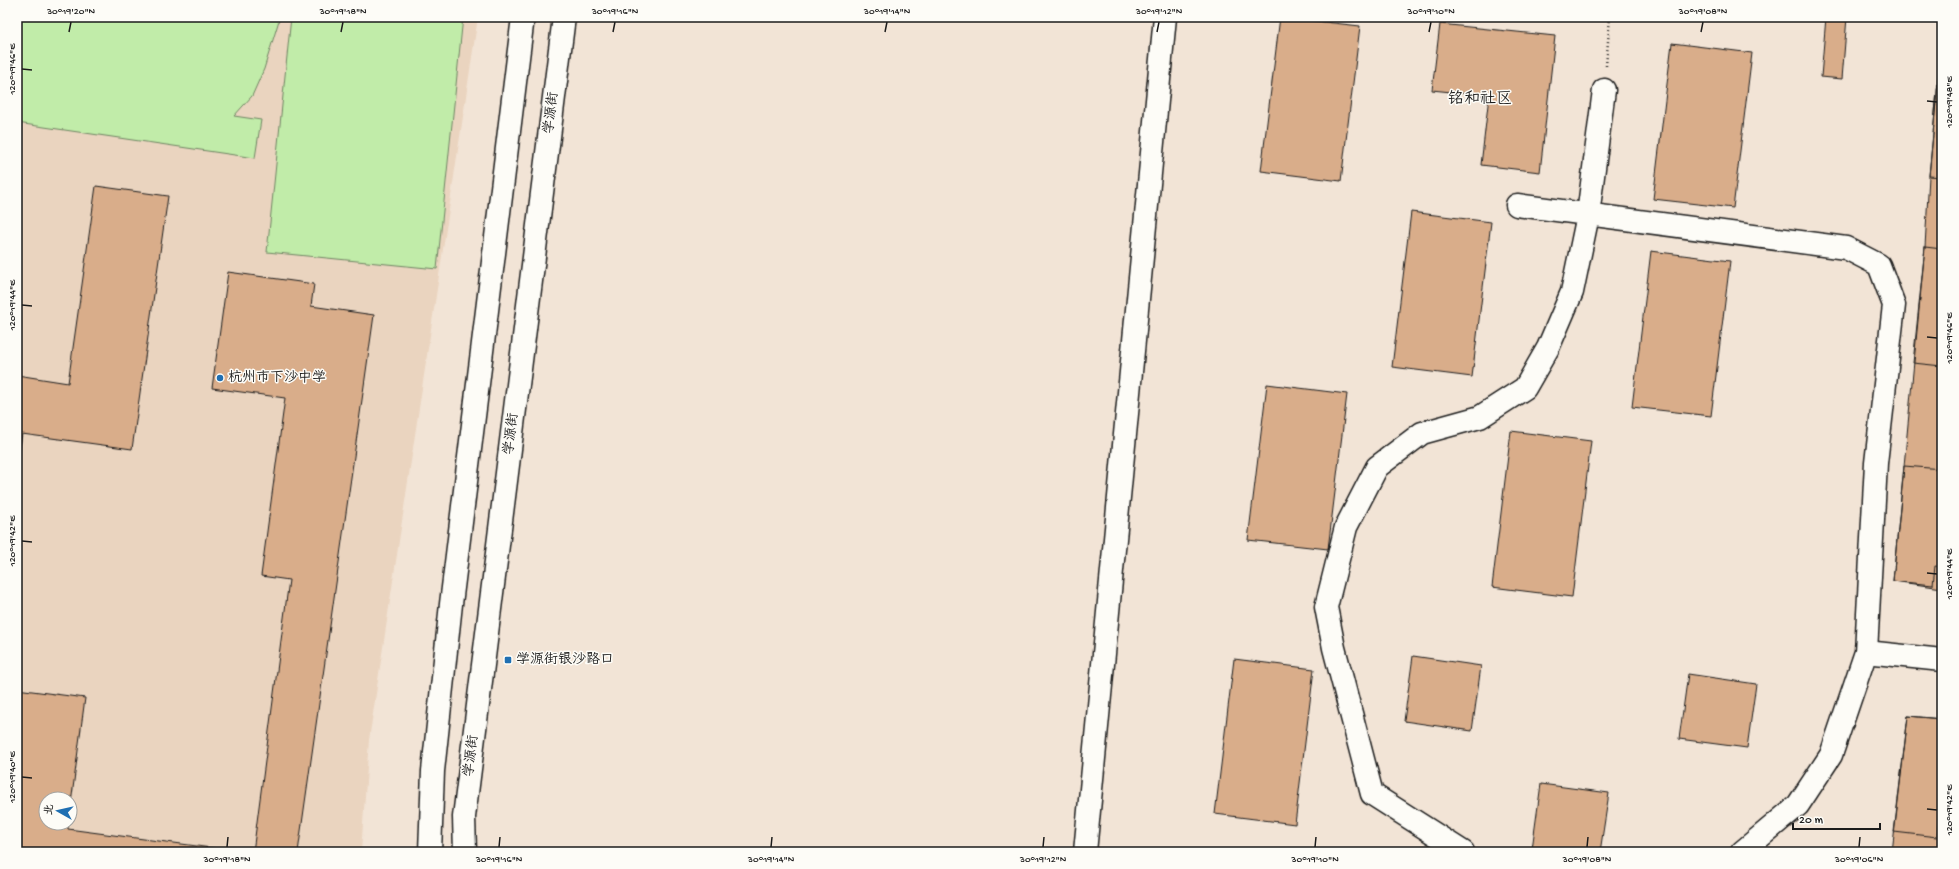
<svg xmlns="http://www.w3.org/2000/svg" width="1959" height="869" font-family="'Gochi Hand','LXGW WenKai TC',sans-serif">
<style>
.built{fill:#ead4bf;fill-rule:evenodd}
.green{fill:#c1eca9;stroke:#6e8462}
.building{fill:#d9ad8a;stroke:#1c1c1c}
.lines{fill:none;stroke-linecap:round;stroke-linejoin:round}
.street-casing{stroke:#1c1c1c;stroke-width:25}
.secondary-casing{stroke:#1c1c1c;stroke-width:25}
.path{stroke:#1c1c1c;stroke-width:2.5;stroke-dasharray:1 3;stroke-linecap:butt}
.street{stroke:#fdfcf7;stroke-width:22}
.secondary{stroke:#fdfcf7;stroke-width:22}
.ticks{fill:none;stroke:#1c1c1c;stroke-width:1.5}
.poi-dot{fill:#1f6fb2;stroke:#fdfcf7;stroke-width:1.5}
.labels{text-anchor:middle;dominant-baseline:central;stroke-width:3;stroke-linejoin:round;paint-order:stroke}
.street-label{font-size:14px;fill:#1c1c1c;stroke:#fdfcf7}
.poi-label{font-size:14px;fill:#1c1c1c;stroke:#fdfcf7;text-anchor:start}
.quarter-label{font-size:16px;fill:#1c1c1c;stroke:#fdfcf7}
.neatline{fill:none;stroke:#1c1c1c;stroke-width:1.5}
.ticks-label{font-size:10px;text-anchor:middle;fill:#1c1c1c}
</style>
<rect width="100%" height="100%" fill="#f2e4d6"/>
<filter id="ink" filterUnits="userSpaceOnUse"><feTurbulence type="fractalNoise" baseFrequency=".025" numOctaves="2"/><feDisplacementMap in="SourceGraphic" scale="8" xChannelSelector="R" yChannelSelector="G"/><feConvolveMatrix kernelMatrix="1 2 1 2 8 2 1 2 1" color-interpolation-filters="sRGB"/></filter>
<g filter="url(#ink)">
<path class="built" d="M17,17H478L369,740L361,852H17ZM46,799H70V823H46Z"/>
<path class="green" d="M17,17H280L264,69L252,96L234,116L261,120L255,158L17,123Z
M291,17H463L437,269L267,252Z"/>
<path class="building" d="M1280,17L1360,26L1341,181L1261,171Z
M1826,17H1847L1842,79L1821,77Z
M1440,24L1555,36L1540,172L1481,165L1489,96L1432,90Z
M1672,43L1752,53L1733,208L1653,199Z
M1940,60H1942V177L1929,176Z
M1940,60H1942V588L1893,581L1925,247L1929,176Z
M96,186L168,196L132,449L22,434L17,468V375L68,383Z
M1411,212L1491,222L1472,377L1392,367Z
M1925,247L1942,249V366L1913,363Z
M1651,251L1730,261L1711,416L1632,407Z
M228,272L314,284L311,306L374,315L298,852H253L289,580L261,576L285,398L212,388Z
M1267,384L1347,394L1328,549L1248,540Z
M1511,431L1591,441L1572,597L1492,587Z
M1904,466L1942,469L1939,493H1942V567L1935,566L1933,585L1893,581Z
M1413,656L1481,666L1472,731L1404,721Z
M1234,659L1314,669L1295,824L1215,814Z
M1688,674L1756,684L1747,748L1679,739Z
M17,689L85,698L70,811V799H46V823H68V829L242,852H17Z
M1908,716L1942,719V852H1892Z
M1908,716L1942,719V817H1939L1937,837L1894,832Z
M1541,784L1609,793L1600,852H1555L1532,849Z"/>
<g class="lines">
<g class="street-casing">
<path id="street" d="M1517,205L1846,248L1879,265L1894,305L1876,463L1866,652L1831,755L1798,805L1742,852
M1866,652L1942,660
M1085,852L1165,17
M1463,852L1372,794L1334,648L1326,607L1346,527L1377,467L1422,433L1480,417L1525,388L1548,348L1572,292L1588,215L1604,90"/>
</g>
<g class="secondary-casing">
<path id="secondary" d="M430,852L433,771L451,604L523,17
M465,852L464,817L564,17"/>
</g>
<path class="path" d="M1606,66L1610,17"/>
<use href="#street" class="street"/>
<use href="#secondary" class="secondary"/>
</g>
</g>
<path class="ticks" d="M69,32L71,22M341,32L343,22M613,32L615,22M885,32L887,22M1157,32L1159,22M1429,32L1431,22M1701,32L1703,22M22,69L32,70M1927,101L1937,102M22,305L32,306M1927,337L1937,338M22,541L32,542M1927,573L1937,574M22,777L32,778M1927,809L1937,810M227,847L228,837M499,847L500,837M771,847L772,837M1043,847L1044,837M1315,847L1316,837M1587,847L1588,837M1859,847L1860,837"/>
<g class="poi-dot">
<circle cx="220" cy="378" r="4"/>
<rect x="504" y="656" width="8" height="8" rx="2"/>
</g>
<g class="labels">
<g class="street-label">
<text transform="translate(552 113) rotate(-83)">学源街</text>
<text transform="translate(512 434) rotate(-83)">学源街</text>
<text transform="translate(472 756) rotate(-83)">学源街</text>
</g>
<g class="poi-label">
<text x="228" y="378">杭州市下沙中学</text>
<text x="516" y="660">学源街银沙路口</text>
</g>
<g class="quarter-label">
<text x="1480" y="100">铭和社区</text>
</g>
</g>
<rect width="1959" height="869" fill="none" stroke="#fdfcf7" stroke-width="44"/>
<g transform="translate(58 811) rotate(278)"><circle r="19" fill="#fdfcf7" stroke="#a3a29f"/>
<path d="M0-3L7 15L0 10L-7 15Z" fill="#1f6fb2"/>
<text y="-6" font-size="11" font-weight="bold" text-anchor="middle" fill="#1c1c1c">北</text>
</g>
<path d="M1793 823v6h87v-6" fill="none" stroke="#1c1c1c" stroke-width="2"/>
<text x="1799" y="823" font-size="12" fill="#1c1c1c" stroke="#fdfcf7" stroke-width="3" paint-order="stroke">20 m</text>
<rect x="22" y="22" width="1915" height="825" class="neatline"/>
<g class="ticks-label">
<text x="71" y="14">30°19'20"N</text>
<text x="343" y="14">30°19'18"N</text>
<text x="615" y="14">30°19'16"N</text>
<text x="887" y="14">30°19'14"N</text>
<text x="1159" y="14">30°19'12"N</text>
<text x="1431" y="14">30°19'10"N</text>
<text x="1703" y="14">30°19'08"N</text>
<text transform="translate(11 69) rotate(-90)" y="4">120°19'46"E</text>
<text transform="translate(1948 102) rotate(-90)" y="4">120°19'48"E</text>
<text transform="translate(11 305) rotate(-90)" y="4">120°19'44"E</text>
<text transform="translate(1948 338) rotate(-90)" y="4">120°19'46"E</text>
<text transform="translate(11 541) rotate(-90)" y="4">120°19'42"E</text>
<text transform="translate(1948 574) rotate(-90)" y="4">120°19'44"E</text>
<text transform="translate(11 777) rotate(-90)" y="4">120°19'40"E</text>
<text transform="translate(1948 810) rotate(-90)" y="4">120°19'42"E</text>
<text x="227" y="862">30°19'18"N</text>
<text x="499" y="862">30°19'16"N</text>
<text x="771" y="862">30°19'14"N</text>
<text x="1043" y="862">30°19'12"N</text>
<text x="1315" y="862">30°19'10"N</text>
<text x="1587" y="862">30°19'08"N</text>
<text x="1859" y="862">30°19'06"N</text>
</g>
</svg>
